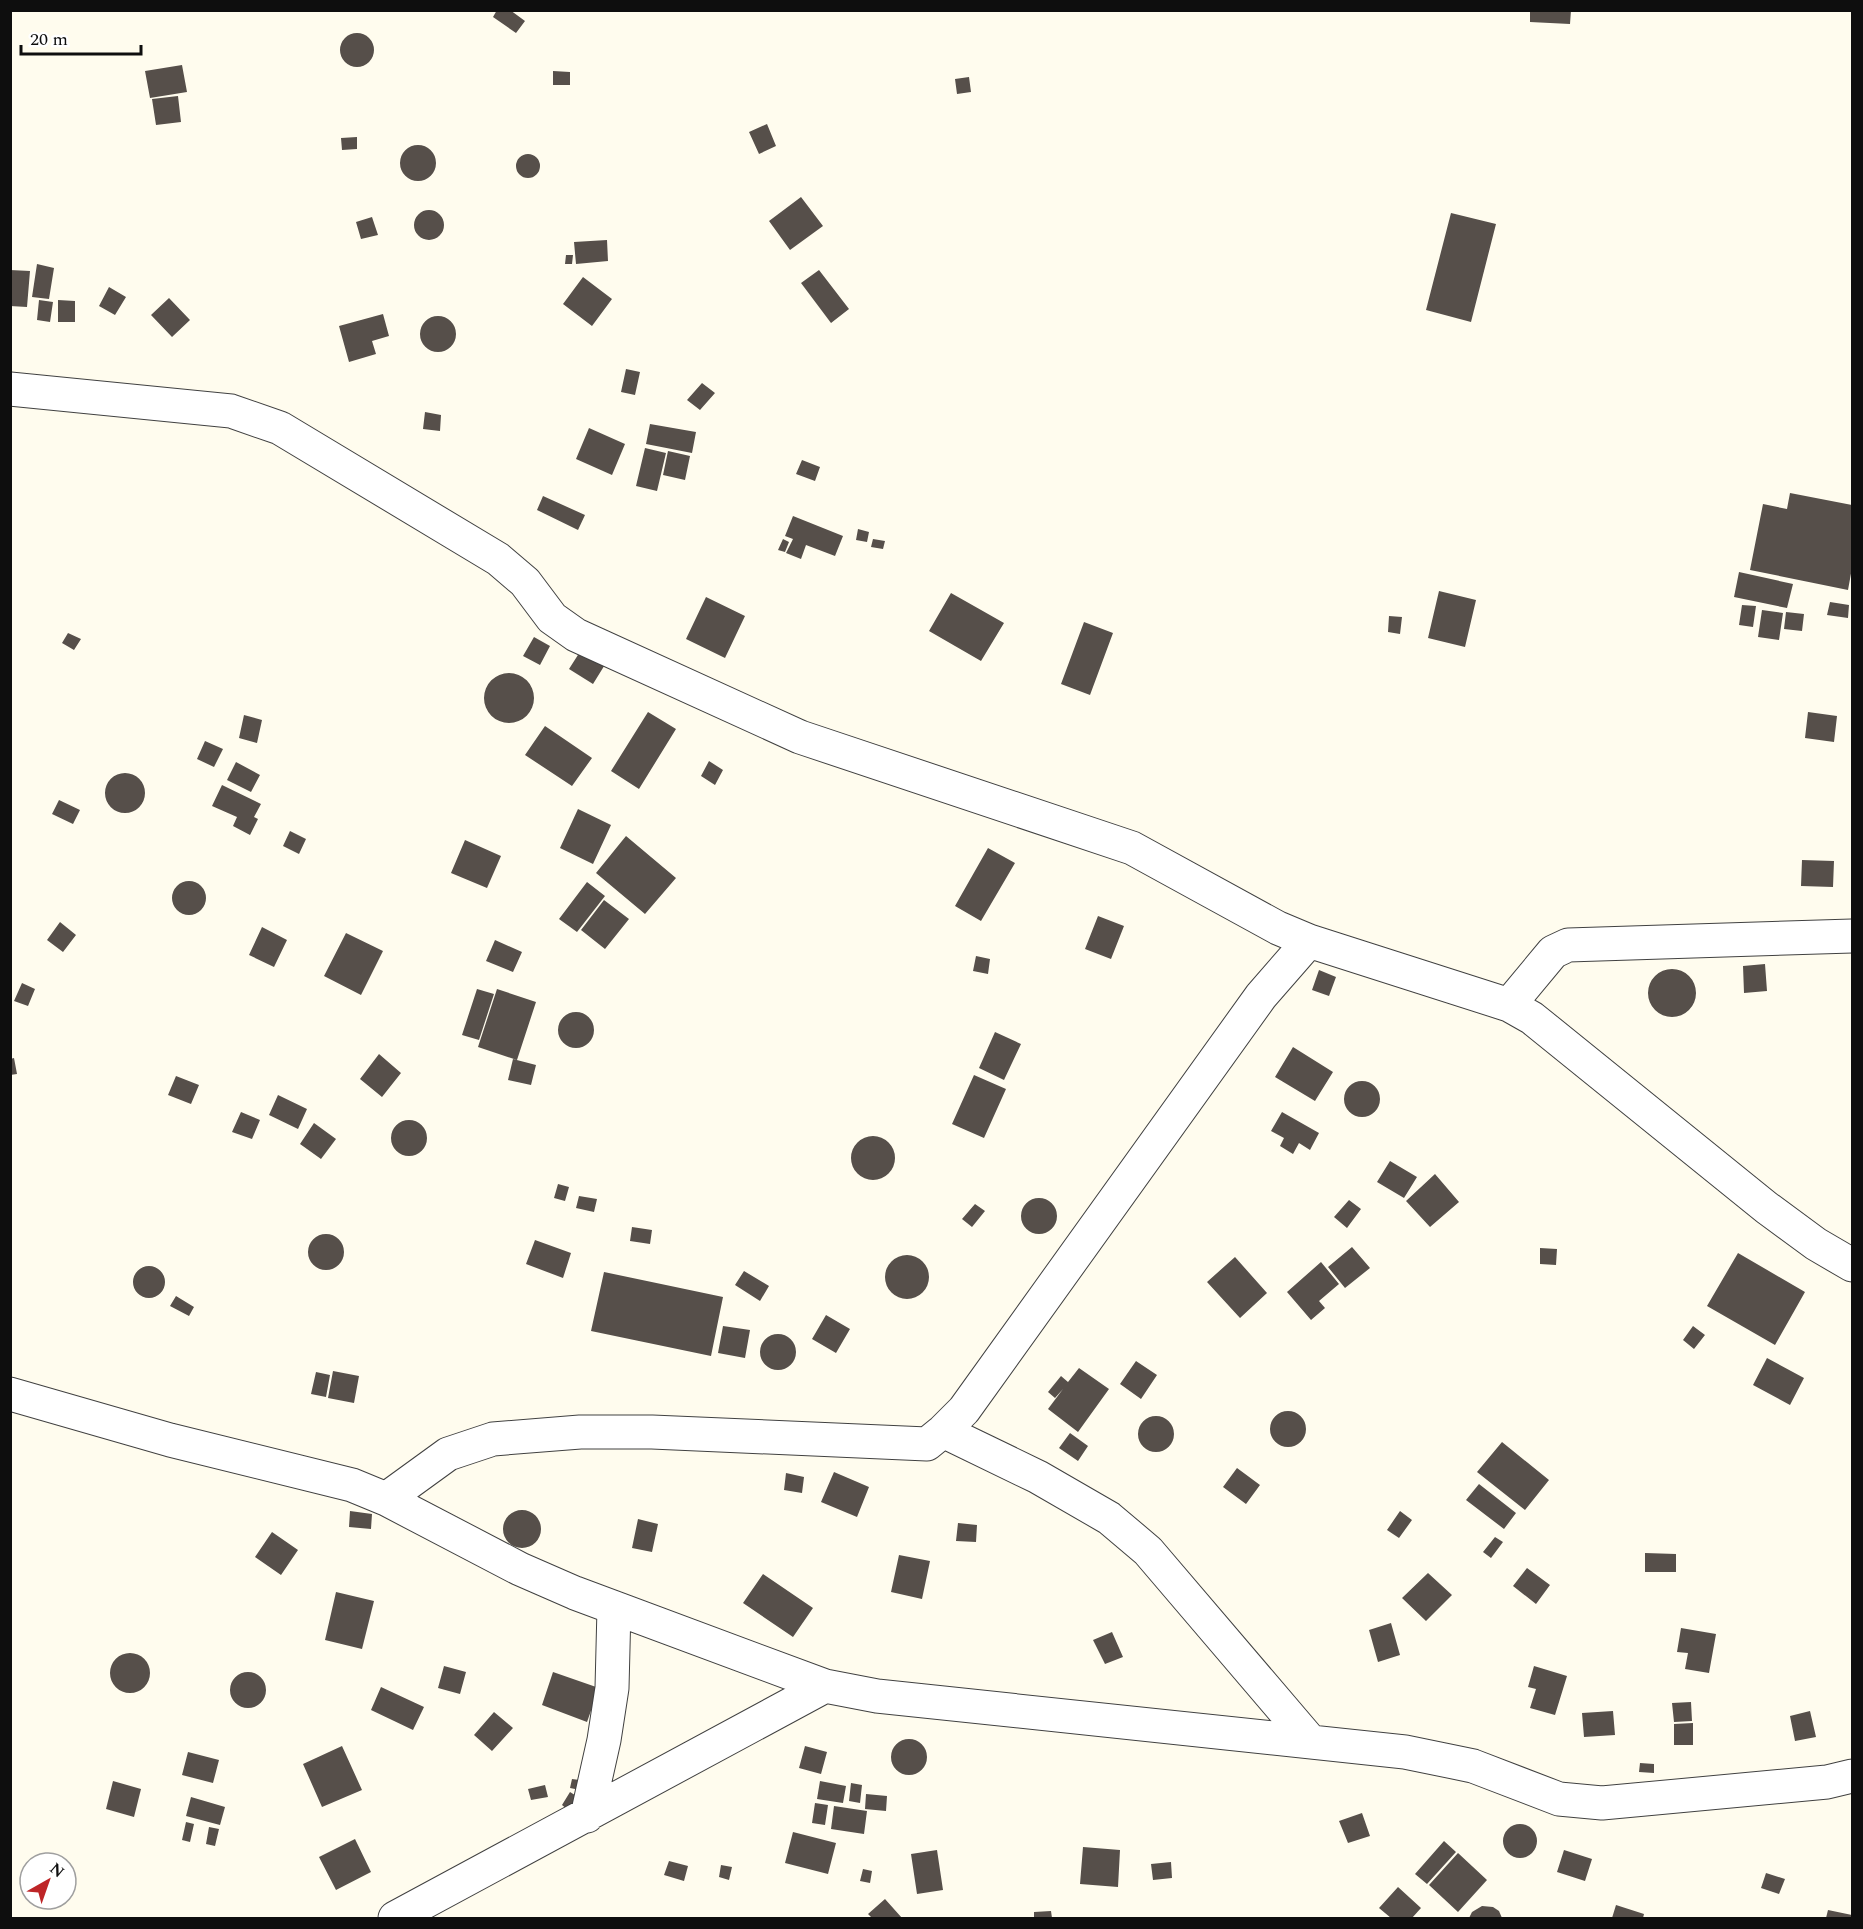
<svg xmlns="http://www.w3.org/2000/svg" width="1863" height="1929" font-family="Spectral,serif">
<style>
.building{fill:#564f4a}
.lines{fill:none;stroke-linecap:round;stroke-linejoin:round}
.minor-casing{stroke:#414141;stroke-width:35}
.minor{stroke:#fff;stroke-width:33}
</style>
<rect width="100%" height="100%" fill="#fffcee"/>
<path class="building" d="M497,10H510L525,21L516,33L493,17Z
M1530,10H1571L1570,24L1530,22Z
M340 50a17 17 0 1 1 34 0a17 17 0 1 1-34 0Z
M182,65L187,92L150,98L145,71Z
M553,71L570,72V85H553Z
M969,77L971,92L957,94L955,79Z
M178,96L181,122L156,125L152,99Z
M767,124L776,146L759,154L749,132Z
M357,137V149L342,150L341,138Z
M400 163a18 18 0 1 1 36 0a18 18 0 1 1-36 0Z
M516 166a12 12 0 1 1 24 0a12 12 0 1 1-24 0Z
M801,197L823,226L790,250L769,221Z
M414 225a15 15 0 1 1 30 0a15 15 0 1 1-30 0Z
M1451,213L1496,224L1471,322L1426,310Z
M372,217L378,235L361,239L356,222Z
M607,240L608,261L576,264L574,242Z
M566,255H573L572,264H565Z
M37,264L54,268L49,299L32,297Z
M10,270L30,271L27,307L10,306Z
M819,270L849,309L831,323L801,283Z
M583,277L612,299L592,326L563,304Z
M109,287L126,297L115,315L99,306Z
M169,298L190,320L172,337L151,315Z
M39,300L53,302L50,322L37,320Z
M58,300L75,301V322H58Z
M383,314L389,336L372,341L376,354L349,362L339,326Z
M420 334a18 18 0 1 1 36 0a18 18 0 1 1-36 0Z
M626,369L640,372L635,395L621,392Z
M702,383L715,393L700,410L687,400Z
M425,412L441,415L440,431L423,429Z
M650,424L696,432L692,453L646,444Z
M589,428L625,444L612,475L576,459Z
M645,448L666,453L657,491L636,486Z
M668,451L690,456L685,480L663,475Z
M802,460L820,467L815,481L796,474Z
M1790,493L1852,505V568L1848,590L1750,570L1763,504L1787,509Z
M543,496L585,515L578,530L537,510Z
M793,516L843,536L835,556L806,545L801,559L786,553L793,539L785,536Z
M858,529L869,532L867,542L856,540Z
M783,539L789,542L785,552L778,550Z
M873,539L885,541L883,549L871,547Z
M1739,572L1793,584L1787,608L1734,597Z
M1439,591L1476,600L1465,647L1428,638Z
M951,593L1004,623L981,661L929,631Z
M706,597L745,616L725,658L686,639Z
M1830,602L1849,605L1848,618L1827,615Z
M1742,605L1756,606L1753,627L1739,625Z
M1762,610L1783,613L1779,640L1758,637Z
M1786,612L1804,614L1802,631L1784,629Z
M1389,616L1402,617L1400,634L1388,632Z
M1084,622L1113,633L1090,695L1061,684Z
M68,633L81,639L74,650L62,643Z
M534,637L550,646L540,665L523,656Z
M583,647L606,663L593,684L569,669Z
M484 698a25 25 0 1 1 50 0a25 25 0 1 1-50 0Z
M648,712L676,729L639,789L611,771Z
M1808,712L1837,716L1834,742L1805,738Z
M244,715L262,720L257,743L239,738Z
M545,726L592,758L572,786L525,755Z
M205,741L223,749L214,767L197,759Z
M709,761L723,770L715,785L701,776Z
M236,762L260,775L251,792L227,780Z
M105 793a20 20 0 1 1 40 0a20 20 0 1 1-40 0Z
M222,785L261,804L254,817L258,819L250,835L233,826L237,817L212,806Z
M59,800L80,810L73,824L52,814Z
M578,809L611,825L593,864L560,848Z
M290,831L306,839L299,854L283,846Z
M626,836L676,878L645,914L596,873Z
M465,840L501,856L487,888L451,873Z
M988,848L1015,863L981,921L955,906Z
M1802,860L1834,861L1833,887L1801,886Z
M172 898a17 17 0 1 1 34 0a17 17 0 1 1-34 0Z
M587,882L605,896L577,932L559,919Z
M604,900L629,919L605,949L581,930Z
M1098,916L1124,926L1111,959L1085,949Z
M60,922L76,935L63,952L47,940Z
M262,927L287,940L274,967L249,955Z
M346,933L383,951L361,995L324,976Z
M495,940L522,952L513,972L486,961Z
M976,956L990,959L988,974L973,971Z
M1765,964L1767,991L1744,993L1743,966Z
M1648 993a24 24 0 1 1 48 0a24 24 0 1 1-48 0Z
M1319,970L1336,977L1329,996L1312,990Z
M22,983L35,989L28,1006L14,1001Z
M477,989L494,994L479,1040L462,1035Z
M497,989L536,1002L517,1060L478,1047Z
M558 1030a18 18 0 1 1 36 0a18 18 0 1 1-36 0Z
M995,1032L1021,1044L1004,1080L979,1068Z
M1293,1047L1333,1072L1315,1101L1275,1077Z
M379,1054L401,1073L382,1097L360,1079Z
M14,1058L17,1074L10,1075V1059Z
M513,1059L536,1065L531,1085L508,1080Z
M974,1075L1006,1089L984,1138L952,1124Z
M176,1076L199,1085L191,1104L168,1095Z
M1344 1099a18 18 0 1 1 36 0a18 18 0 1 1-36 0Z
M278,1095L307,1109L298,1129L269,1115Z
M241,1112L260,1120L252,1139L232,1132Z
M1282,1112L1319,1133L1310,1150L1299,1143L1293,1154L1280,1146L1284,1138L1271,1131Z
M391 1138a18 18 0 1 1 36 0a18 18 0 1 1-36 0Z
M314,1123L336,1139L321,1159L300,1144Z
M851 1158a22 22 0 1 1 44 0a22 22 0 1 1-44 0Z
M1390,1161L1417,1177L1404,1198L1377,1182Z
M1435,1174L1459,1202L1430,1227L1406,1201Z
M558,1184L569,1187L565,1201L554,1198Z
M579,1196L597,1199L594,1212L576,1208Z
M1021 1216a18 18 0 1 1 36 0a18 18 0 1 1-36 0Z
M1349,1200L1361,1209L1347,1228L1334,1217Z
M975,1204L985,1211L972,1227L962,1219Z
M632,1227L652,1230L650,1244L630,1241Z
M308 1252a18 18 0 1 1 36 0a18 18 0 1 1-36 0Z
M535,1240L571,1253L563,1278L526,1264Z
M1352,1247L1370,1268L1345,1288L1328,1267Z
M1540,1248L1557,1249L1556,1265L1540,1264Z
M1738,1253L1805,1292L1775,1345L1707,1306Z
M885 1277a22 22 0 1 1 44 0a22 22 0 1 1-44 0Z
M1235,1257L1267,1293L1240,1318L1207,1282Z
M1321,1262L1339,1284L1319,1301L1325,1308L1311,1320L1287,1292Z
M133 1282a16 16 0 1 1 32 0a16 16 0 1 1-32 0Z
M744,1271L769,1286L760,1301L735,1285Z
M604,1272L723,1297L711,1356L591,1331Z
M176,1296L194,1307L189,1316L170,1306Z
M826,1315L850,1329L836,1353L812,1339Z
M723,1326L750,1330L745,1358L718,1353Z
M1693,1326L1705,1335L1694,1349L1683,1340Z
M760 1352a18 18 0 1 1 36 0a18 18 0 1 1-36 0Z
M1767,1358L1804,1378L1790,1405L1753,1385Z
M1136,1361L1157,1375L1141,1399L1120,1384Z
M1079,1368L1109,1389L1078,1432L1048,1409L1063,1389L1055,1398L1048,1392L1061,1376L1068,1382Z
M333,1371L359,1376L354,1403L328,1398Z
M316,1372L330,1375L326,1397L311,1394Z
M1270 1429a18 18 0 1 1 36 0a18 18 0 1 1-36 0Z
M1138 1434a18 18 0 1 1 36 0a18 18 0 1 1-36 0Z
M1070,1433L1088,1446L1078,1461L1059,1448Z
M1502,1442L1549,1480L1525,1510L1477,1472Z
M1237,1468L1260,1485L1246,1504L1223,1487Z
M834,1472L869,1487L857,1517L821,1502Z
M786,1473L804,1477L802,1493L784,1490Z
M1479,1484L1516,1513L1504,1529L1466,1500Z
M503 1529a19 19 0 1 1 38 0a19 19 0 1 1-38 0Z
M350,1511L372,1514L371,1529L349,1527Z
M1400,1511L1412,1520L1399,1538L1387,1530Z
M638,1519L658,1524L652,1552L632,1548Z
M958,1523L977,1525L976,1542L956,1541Z
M272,1532L298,1550L281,1575L255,1557Z
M1495,1537L1503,1542L1491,1558L1483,1552Z
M1645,1553L1676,1554V1572H1645Z
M899,1555L930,1561L922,1599L891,1592Z
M1527,1568L1550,1585L1536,1604L1513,1586Z
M1428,1573L1452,1595L1426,1621L1402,1598Z
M763,1574L813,1608L793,1637L743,1603Z
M336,1592L374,1601L362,1649L325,1640Z
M1391,1623L1400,1655L1378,1662L1369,1630Z
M1681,1628L1716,1634L1709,1673L1685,1669L1688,1653L1677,1652Z
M1112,1632L1123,1657L1105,1664L1093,1640Z
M110 1673a20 20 0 1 1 40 0a20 20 0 1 1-40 0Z
M444,1666L466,1672L460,1694L438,1688Z
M1534,1666L1567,1676L1555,1715L1530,1708L1536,1689L1528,1687Z
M230 1690a18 18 0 1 1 36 0a18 18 0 1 1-36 0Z
M553,1672L599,1688L587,1722L542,1705Z
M381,1687L424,1707L413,1730L371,1710Z
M1691,1702L1692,1721L1674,1722L1672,1703Z
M1613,1711L1615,1735L1584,1737L1582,1713Z
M1810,1711L1816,1737L1795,1741L1790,1716Z
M494,1712L513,1728L492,1751L474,1735Z
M1693,1723V1745H1674V1724Z
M891 1757a18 18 0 1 1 36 0a18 18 0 1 1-36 0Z
M342,1746L362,1790L322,1807L303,1764Z
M805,1746L827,1752L821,1774L799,1768Z
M188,1752L219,1760L213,1783L182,1775Z
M1640,1763L1654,1764V1773L1639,1772Z
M572,1779L587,1781L585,1791L570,1788Z
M113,1781L141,1789L134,1817L106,1809Z
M820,1781L846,1786L843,1803L817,1799Z
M851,1783L862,1785L860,1803L849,1801Z
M545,1785L548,1797L531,1800L528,1789Z
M570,1792L578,1797L568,1810L562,1805Z
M866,1794L887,1796L886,1811L865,1809Z
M191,1797L225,1807L220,1825L186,1816Z
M815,1803L828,1805L825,1825L812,1823Z
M834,1806L867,1811L864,1834L831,1829Z
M1362,1813L1370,1836L1348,1843L1339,1821Z
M186,1822L194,1824L190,1842L182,1840Z
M1503 1841a17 17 0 1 1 34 0a17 17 0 1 1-34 0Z
M209,1827L219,1829L215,1846L206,1844Z
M793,1832L836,1843L828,1874L785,1863Z
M355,1839L371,1872L336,1890L319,1857Z
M1444,1841L1456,1852L1427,1884L1415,1874Z
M1083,1847L1120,1850L1118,1887L1080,1884Z
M937,1850L943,1890L917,1894L911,1854Z
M1564,1850L1592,1859L1585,1881L1557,1872Z
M1458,1853L1487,1880L1458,1912L1429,1885Z
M669,1861L688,1866L684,1881L664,1875Z
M1171,1862L1172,1878L1153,1880L1151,1864Z
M721,1865L732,1867L729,1880L719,1877Z
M863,1869L872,1871L870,1883L860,1881Z
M1766,1873L1785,1879L1779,1894L1761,1888Z
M1398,1887L1421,1908L1412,1918H1391L1379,1908Z
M885,1899L902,1918H872L868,1914Z
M1616,1905L1644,1914L1643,1918H1612Z
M1482,1906L1493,1907L1499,1911L1502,1918H1469L1472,1912Z
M1828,1910L1852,1915V1918H1826Z
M1051,1911L1052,1918H1034V1912Z"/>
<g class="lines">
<g class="minor-casing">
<path id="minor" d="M10,389L231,411L280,428L498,559L525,582L552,618L576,635L800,737L1132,848L1278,928L1309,941L1509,1005L1532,1018L1767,1208L1816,1244L1852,1265
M1509,1005L1553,952L1568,945L1852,936
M10,1394L170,1440L352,1485L386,1499L520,1569L575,1593L825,1686L877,1696L1405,1752L1473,1766L1559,1799L1602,1803L1827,1782L1852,1776
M943,1431L1038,1477L1109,1518L1148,1551L1311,1742
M386,1499L448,1454L493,1439L580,1432H652L927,1444L943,1431L964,1410L1261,996L1309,941
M587,1816L604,1740L612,1688L614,1608
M395,1918L825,1686"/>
</g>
<use href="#minor" class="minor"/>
</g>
<rect width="1863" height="1929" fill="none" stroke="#0e0e0e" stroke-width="24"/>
<g transform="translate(48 1881) rotate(40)"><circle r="28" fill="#ffffff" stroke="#9f9f9f" stroke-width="1.5"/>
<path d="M0-4.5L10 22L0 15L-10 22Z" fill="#be2527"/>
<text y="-9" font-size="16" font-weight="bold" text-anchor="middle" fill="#0e0e0e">N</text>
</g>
<path d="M21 45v9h120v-9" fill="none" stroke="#0e0e0e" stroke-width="3"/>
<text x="30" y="45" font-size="18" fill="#0e0e0e" stroke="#ffffff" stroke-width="4.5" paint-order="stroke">20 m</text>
</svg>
